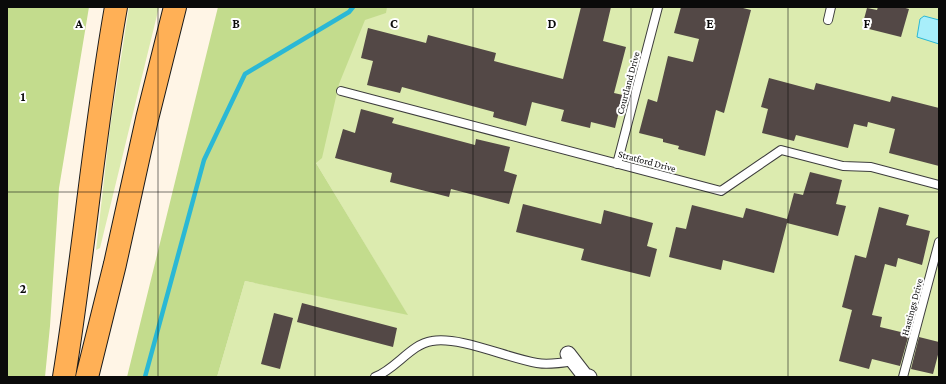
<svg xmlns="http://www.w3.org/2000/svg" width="946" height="384" font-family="'Crimson Pro',serif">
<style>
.green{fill:#dcebaf}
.forest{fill:#c3dc8d}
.water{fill:#a8eefa;stroke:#2ab8d5}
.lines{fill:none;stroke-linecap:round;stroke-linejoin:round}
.stream{stroke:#2ab8d5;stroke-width:4.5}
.building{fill:#534846}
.lane-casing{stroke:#3d3d3d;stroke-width:10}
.street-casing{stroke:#3d3d3d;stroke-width:17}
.primary-casing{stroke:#1b1b1b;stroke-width:24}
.lane{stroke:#fff;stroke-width:8}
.street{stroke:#fff;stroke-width:15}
.primary{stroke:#ffb056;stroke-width:22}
.grid{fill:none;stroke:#0a0a0a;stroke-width:1;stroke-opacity:0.55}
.labels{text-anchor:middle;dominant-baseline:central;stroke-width:4;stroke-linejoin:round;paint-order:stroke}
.street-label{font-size:10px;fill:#0a0a0a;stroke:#fff}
.grid-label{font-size:13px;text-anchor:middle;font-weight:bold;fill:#0a0a0a;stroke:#fff;stroke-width:4;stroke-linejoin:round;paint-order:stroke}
</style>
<rect width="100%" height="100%" fill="#fff5e6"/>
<path class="green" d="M129,7H159L100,248L96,250L110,128Z
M311,7H939V377H217L245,281L407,314L269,85Z"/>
<path class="forest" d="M7,7H89L59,188L50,326L45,377H7Z
M218,7H387L386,13L365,20L339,84L322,158L316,163L408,315L245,281L217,377H127Z"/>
<path class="water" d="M924,16L939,20V44L917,37L920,19Z"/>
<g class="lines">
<path class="stream" d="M145,377L204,160L245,74L349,12L353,7"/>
</g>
<path class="building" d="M581,7H611L603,41L626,47L614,93L623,95L615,128L591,122L590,128L561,121L564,110L532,102L526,126L493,117L494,112L402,87L400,93L367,85L373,61L361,58L368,28L426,43L428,35L496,53L494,61L563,79Z
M681,7H739L751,10L724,113L716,110L705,156L678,149L679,146L663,142V139L639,133L648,99L657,102L668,56L693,62L699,39L674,33Z
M878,7H902L909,9L901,37L869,29L871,21L864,19L867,8L877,10Z
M769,78L814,90L816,83L890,102L892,96L939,108V166L889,153L895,129L868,122L867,127L854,124L848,148L796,135L794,141L762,133L768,109L761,107Z
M361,109L394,118L392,123L475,145L476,139L510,147L504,171L517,175L509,204L451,189L449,197L390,182L392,173L335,158L343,129L355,133Z
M810,172L842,180L836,204L846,206L838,236L787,223L774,273L723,260L721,270L669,257L676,227L686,229L692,205L743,218L746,208L787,219L794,193L803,195Z
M523,204L601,224L604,210L653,223L647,246L657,249L650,277L581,260L584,249L516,232Z
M879,207L909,215L906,225L930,231L922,265L898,258L896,267L885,264L872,315L882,317L880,327L909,334L900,366L872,359L869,369L839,361L852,310L842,307L855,255L866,258Z
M302,303L397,328L393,347L297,322Z
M274,313L293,318L280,369L261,364Z
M919,337L939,342V351L933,374L911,369Z"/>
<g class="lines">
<g class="lane-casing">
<path id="lane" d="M828,20L831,7
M341,91L721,191L781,150L843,166L871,167L939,185
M617,164L658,7
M375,377C396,369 411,344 432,341C460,336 507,358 537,363C549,365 561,363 573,361
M903,377L939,242"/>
</g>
<g class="street-casing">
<path id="street" d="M568,354L585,376L589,377"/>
</g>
<g class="primary-casing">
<path id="primary" d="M64,377C84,254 94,130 116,7
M87,377L115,264L147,119L175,7"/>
</g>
<use href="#lane" class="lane"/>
<use href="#street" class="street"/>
<use href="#primary" class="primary"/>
</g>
<path class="grid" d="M158,7V377M315,7V377M473,7V377M631,7V377M788,7V377M7,192H939"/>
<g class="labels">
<g class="street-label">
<text transform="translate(628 83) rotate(-75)">Courtland Drive</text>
<text transform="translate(647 161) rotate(15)">Stratford Drive</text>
<text transform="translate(912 307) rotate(-75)">Hastings Drive</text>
</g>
</g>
<g class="grid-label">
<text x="79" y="28">A</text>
<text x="236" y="28">B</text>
<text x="394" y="28">C</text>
<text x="552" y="28">D</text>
<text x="710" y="28">E</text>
<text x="867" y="28">F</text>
<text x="23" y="101">1</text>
<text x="23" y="293">2</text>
</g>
<rect width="946" height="384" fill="none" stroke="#0a0a0a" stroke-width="16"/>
</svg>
